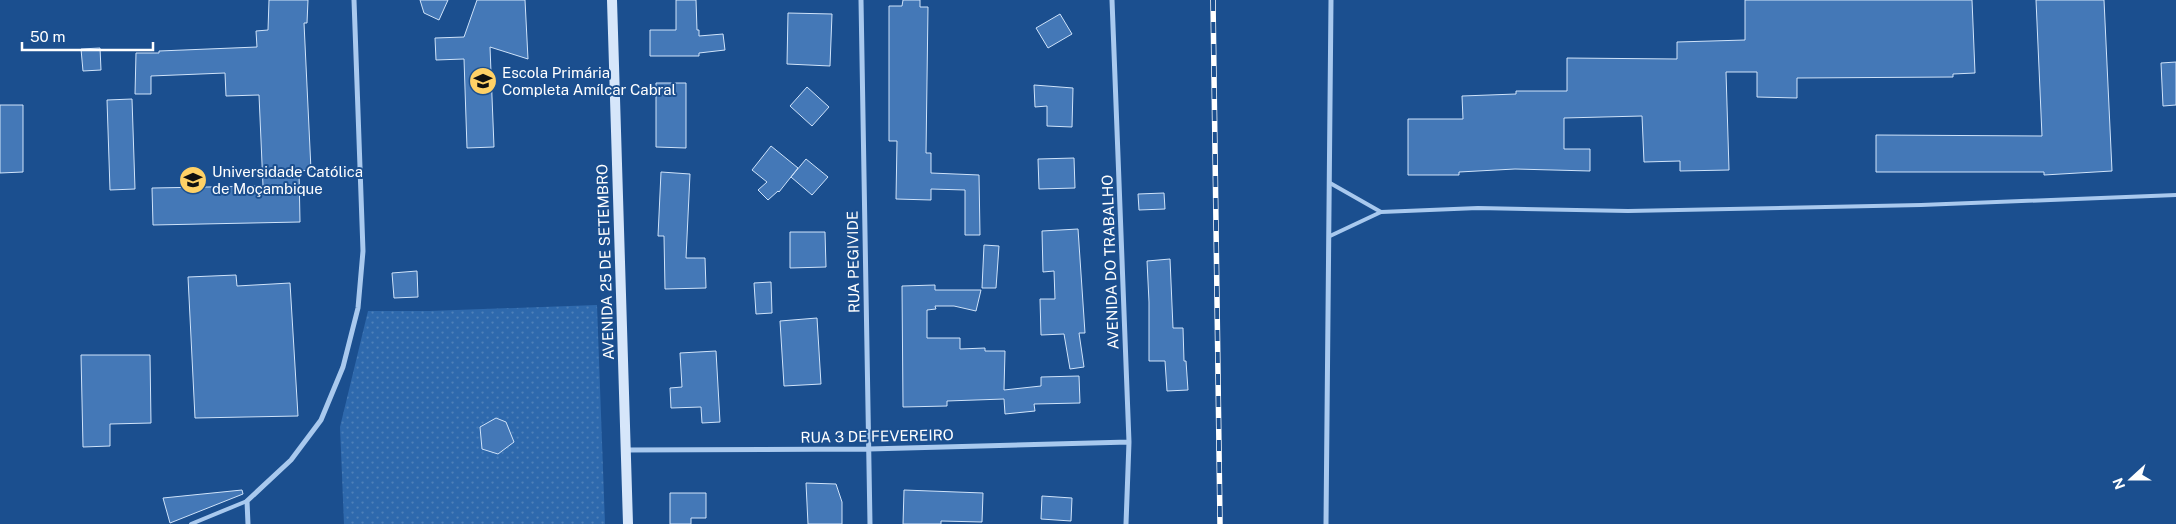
<svg xmlns="http://www.w3.org/2000/svg" width="2176" height="524" font-family="'Public Sans',sans-serif">
<style>
.park{fill:url(#park-dots)}
.building{fill:#4478b7;stroke:#cfe3fa}
.lines{fill:none;stroke-linecap:round;stroke-linejoin:round}
.lane{stroke:#a9c9ee;stroke-width:4}
.street{stroke:#a9c9ee;stroke-width:5}
.secondary{stroke:#d6e6fa;stroke-width:10}
.rail-casing{stroke:#fff;stroke-width:5.5}
.rail{stroke:#1b4f8f;stroke-width:4;stroke-dasharray:11;stroke-linecap:butt}
.labels{text-anchor:middle;dominant-baseline:central;stroke-width:4;stroke-linejoin:round;paint-order:stroke}
.poi-label{font-size:15px;fill:#fff;stroke:#1b4f8f;text-anchor:start}
.street-label{font-size:15px;fill:#fff;stroke:#1b4f8f}
</style>
<defs>
<pattern id="park-dots" width="8" height="8" patternUnits="userSpaceOnUse" patternTransform="scale(1.25)"><rect width="8" height="8" fill="#2e69ad"/><path d="M2 2h.1M6 6h.1" fill="none" stroke="#4d80b9" stroke-width="1.8" stroke-linecap="round"/></pattern>
</defs>
<rect width="100%" height="100%" fill="#1b4f8f"/>
<path class="park" d="M597,305L605,524H344L340,427L368,311H429Z"/>
<path class="building" d="M269,0H308L307,23H304L311,170L299,171L300,222L153,225L152,188L263,186L259,95L226,96L225,73L151,76V94H135L136,53H159V51L257,47L256,31L268,30Z
M420,0H448L439,20L424,13Z
M477,0H525L528,59L490,47L494,147L467,148L464,59L436,60L435,38L464,37Z
M676,0H696L697,30H699V36L723,34L725,50L699,53V56H650V30H676Z
M903,0H920V7H928L926,153H931V173L979,175L980,235H965V190L931,189V200L896,199L897,141H889V6H902Z
M1745,0H1972L1975,73L1953,74V77L1797,78V98L1757,97V72H1726L1729,170L1680,171V161L1644,162L1642,116L1564,118V149H1590V171L1515,169L1459,172V175H1408V119H1463L1462,96L1516,94V91H1567V58L1677,59V42L1745,40Z
M2036,0H2104L2112,171L2044,175V172H1876V135L2042,136Z
M788,13L832,14L830,66L787,64Z
M1060,14L1072,34L1048,48L1036,28Z
M100,48L101,70L83,71L81,49Z
M2176,62V105L2163,106L2161,63Z
M656,83H686V148L656,147Z
M1034,85L1073,88L1072,127L1047,126V106L1035,107Z
M807,87L829,107L812,126L790,106Z
M132,99L135,189L110,190L107,100Z
M0,105H23V172L0,173Z
M771,146L798,168L779,192L778,191L768,200L758,190L767,182L752,170Z
M1074,158L1075,188L1039,189L1038,159Z
M806,159L828,177L812,195L791,177Z
M661,172L690,174L686,258H705L706,288L665,289L664,236H658Z
M1164,193L1165,209L1139,210L1138,194Z
M1078,229L1085,333H1079L1084,367L1070,369L1064,334L1041,335L1040,299H1055L1054,271L1043,272L1042,231Z
M790,232H825L826,267L790,268Z
M984,245L999,246L996,288H982Z
M1170,259L1173,328H1183L1184,361H1186L1188,390L1167,391L1165,361H1149V302L1147,261Z
M417,271L418,297L394,298L392,273Z
M236,275L237,286L290,283L298,416L195,418L188,277Z
M771,282L772,313L756,314L754,283Z
M935,285V290H981L976,311L954,306H935L936,309L927,310V338H960V349L985,348V351H1005L1004,390L1041,386V377L1079,376L1080,403L1034,404L1035,411L1005,414L1004,399L947,401V406L903,407L902,286Z
M817,318L821,384L784,386L780,321Z
M716,351L720,422L702,423L701,407L671,408L670,388L682,387L680,353Z
M81,355H150L151,423L110,424V446L83,447Z
M496,418L506,422L514,442L498,454L482,449L480,427Z
M806,483L836,484L842,502V524H808Z
M242,490L243,494L170,523L163,498Z
M904,490L983,493L982,522L941,521V524H903Z
M670,493H706V518H691V524H670Z
M1042,496L1072,498L1071,521L1041,519Z"/>
<g class="lines">
<path class="lane" d="M1330,183L1381,212
M1330,236L1381,212L1478,208L1628,211L1921,205L2176,195
M191,524L247,501"/>
<path class="street" d="M861,0L870,524
M1112,0L1129,442L1126,524
M626,450L869,449L1129,442
M248,524L247,501L291,460L321,420L343,367L358,308L363,251L354,0
M1326,524L1331,0"/>
<path class="secondary" d="M612,0L628,524"/>
<g class="rail-casing">
<path id="rail" d="M1213,0L1220,524"/>
</g>
<use href="#rail" class="rail"/>
</g>
<defs>
<g id="school-disc" transform="scale(1.4375)"><circle r="9.5" fill="#ffd166" stroke="#1b4f8f"/><path d="M0-5L7-2L0 1L-7-2ZM-4 1L0 2.5L4 1V4Q0 6-4 4Z" fill="#111"/></g>
<g id="university-disc" transform="scale(1.4375)"><circle r="9.5" fill="#ffd166" stroke="#1b4f8f"/><path d="M0-5L7-2L0 1L-7-2ZM-4 1L0 2.5L4 1V4Q0 6-4 4Z" fill="#111"/></g>
</defs>
<g fill-rule="evenodd">
<use href="#school-disc" x="483" y="81"/>
<use href="#university-disc" x="193" y="180"/>
</g>
<g class="labels">
<g class="poi-label">
<text x="502" y="72">Escola Primária<tspan x="502" dy="17">Completa Amílcar Cabral</tspan></text>
<text x="212" y="171">Universidade Católica<tspan x="212" dy="17">de Moçambique</tspan></text>
</g>
<g class="street-label">
<text transform="translate(605 262) rotate(-92)">AVENIDA 25 DE SETEMBRO</text>
<text transform="translate(853 262) rotate(-91)">RUA PEGIVIDE</text>
<text transform="translate(1110 262) rotate(-92)">AVENIDA DO TRABALHO</text>
<text transform="translate(877 436) rotate(-1)">RUA 3 DE FEVEREIRO</text>
</g>
</g>
<g transform="translate(2131 479) rotate(249)" stroke="#1b4f8f" stroke-width="4" paint-order="stroke">
<path d="M0-4L9 19L0 12L-9 19Z" fill="#ffffff"/>
<text y="-8" font-size="14" font-weight="bold" text-anchor="middle" fill="#ffffff">N</text>
</g>
<path d="M22 42v8h131v-8" fill="none" stroke="#ffffff" stroke-width="2.5"/>
<text x="30" y="42" font-size="15" fill="#ffffff" stroke="#1b4f8f" stroke-width="4" paint-order="stroke">50 m</text>
</svg>
